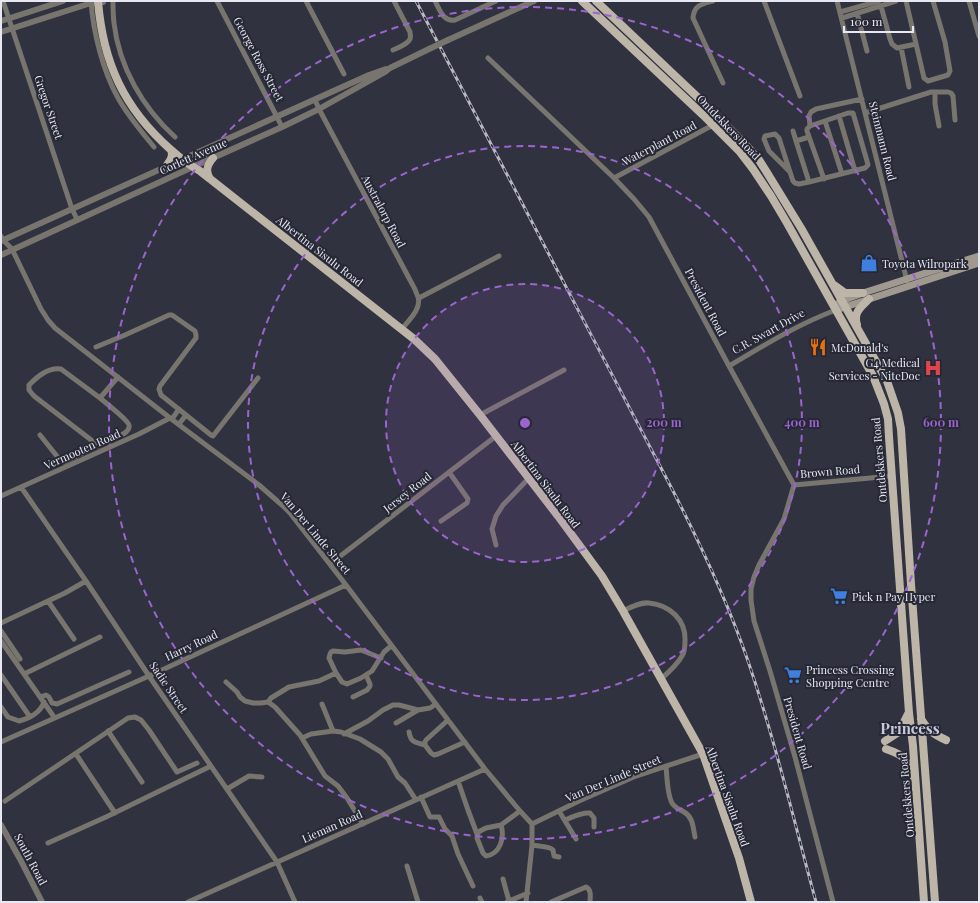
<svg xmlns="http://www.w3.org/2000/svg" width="980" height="903" font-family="'Playfair Display',serif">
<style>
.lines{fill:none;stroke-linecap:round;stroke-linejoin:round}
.minor{stroke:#78746e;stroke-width:5}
.tertiary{stroke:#78746e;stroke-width:6}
.secondary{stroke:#9f998f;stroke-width:7}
.primary{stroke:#bdb5a8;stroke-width:8}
.rail-casing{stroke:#b8b9c3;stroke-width:3}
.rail{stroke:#272835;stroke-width:1.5;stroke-dasharray:4.5;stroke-linecap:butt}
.tertiary-bridge{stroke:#78746e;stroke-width:6}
.ring{fill:none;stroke:#9b64ce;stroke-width:2;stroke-dasharray:7 5}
.labels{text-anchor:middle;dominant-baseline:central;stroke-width:4;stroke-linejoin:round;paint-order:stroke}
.street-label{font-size:11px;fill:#e7e8f1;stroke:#272835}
.poi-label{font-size:11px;fill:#e7e8f1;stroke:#272835;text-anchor:start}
.district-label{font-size:15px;font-weight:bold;fill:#c7c9db;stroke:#272835}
.centre{fill:#9b64ce;stroke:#272835;stroke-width:2}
.ring-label{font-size:12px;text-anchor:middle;font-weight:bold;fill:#9b64ce;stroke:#272835;stroke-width:4;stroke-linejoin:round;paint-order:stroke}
</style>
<rect width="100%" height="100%" fill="#313240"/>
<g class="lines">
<path class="minor" d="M3,1L72,209L77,219
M91,1C93,32 103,71 118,98C128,116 141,131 154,147
M113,1C113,8 113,15 114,23C119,67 143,108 175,137
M217,1L277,117L282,127
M306,1L344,74
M435,1C440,10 443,22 455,20L496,1
M713,1C702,4 694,5 693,18L723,83
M764,1L800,96
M837,1L907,281
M906,1L924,78L928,81L948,75L950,71L945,42L933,1
M969,1L979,36
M881,6L890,39L892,44L897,48L916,44
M840,12L879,1
M857,13L867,51
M842,18L896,1
M901,47L909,87
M393,50C398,48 408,44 410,39C411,37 410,34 410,32L394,1
M488,58L614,178L634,199L649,217L729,366L794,485L784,519L759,565L754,577L751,589V600L754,621L770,671L795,757L833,902
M935,92V104L939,126
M315,100L319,109L410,280C413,285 416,291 418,297C422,309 408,321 401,330
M865,113L931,92H948L951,93L953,96L955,120
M839,116L855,171
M825,121L842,174
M810,126L807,129V131L824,179
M793,131L796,141
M809,137L796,141L809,182
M790,172L769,151L764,139L765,136L775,134L779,138L790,172L793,181L795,183L799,184L809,182L865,168L868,165L867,161L853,113H848L810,126L809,116L811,112L816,109L862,99
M614,178L713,125
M1,236L3,240L12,249L41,309L48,320L55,328L170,418L259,485L283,506L290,513L346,585L485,769L520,811L532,824
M419,298L499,256
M96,347L125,335L169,315H172L195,331L196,335V338L160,386L159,389L161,395L211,435L213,436L258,378
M729,366C763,346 798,324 836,310
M480,415L564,370
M172,419L179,409
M179,424L186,415
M40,435L60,460L64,462L125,433C127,431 130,429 129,425C128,420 106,403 100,398L118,377
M99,446L34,396L29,390V385C37,377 48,367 61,369L100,398
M794,485L892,476
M21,487L86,581L149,676L277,862L295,902
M1,496L139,434L170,418
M441,521L467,503L468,499L449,472
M496,545L492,529L496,516L503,505L529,478
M330,564L496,436
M48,601L74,639
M623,611C631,607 640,602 649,603C670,605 686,620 685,641C685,646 685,652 682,656C677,665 669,672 661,679
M1,623L65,593L86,581
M1,631L20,659
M1,641L24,674
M381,658L361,650L345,652L333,651L331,652L330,654L329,658L336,673L342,682L347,684L361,678L372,671L384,652L391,646
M1,675L30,717
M226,682L237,692L240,697L245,701L253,703H261L268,702L271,698L289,687L319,681L336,673
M40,697L46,695L49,697L52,703L57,704L129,672
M353,697L367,690L370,686V684L366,675
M268,702L275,707L300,735L325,776L338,786L347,798L363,824
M322,704L333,731
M1,707L8,717L19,721C29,719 41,712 44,702
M54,717L24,674L100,637
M448,720L426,740L425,742V745L431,753L434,755L438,754L465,742
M396,723L418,710
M108,731L142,782
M409,732C411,743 415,742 425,745
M344,734L368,721L383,710L393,705H399L418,710L430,708L436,704
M302,738L311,734L333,731L341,732L360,739L381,752L388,759L398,777L405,783L416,800
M1,742L149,676L346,585
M76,754L115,813
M666,766C667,776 667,794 672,803C675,808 679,809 684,812C693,817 693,827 695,837
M458,781L468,810L477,834
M227,789L249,776L262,777
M421,797L430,817H439L445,829L452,836L458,854L473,886
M5,801L128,718L135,717L141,720L149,730L177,772L197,763
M559,811L576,839
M565,820C573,817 581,812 590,813L594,818V827
M501,825C505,838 500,854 486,856L483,853L477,838L478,833L480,831L486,828L501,825L520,811
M48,843L106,817L211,766
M532,845C537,846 550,846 553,850C553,851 554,855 554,856L559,857
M407,866L418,902
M503,879L509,901
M480,898L482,902
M188,902L485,769
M507,902L528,893
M526,902L532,845V824L579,801L636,776L703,754
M551,902L586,887C592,890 590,897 590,902"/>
<path class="tertiary" d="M1,21L63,1
M1,32L91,3L103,2
M448,40L534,1
M1,241L369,75L386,69
M1,255L197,165L282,127L319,109L385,72L390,68L429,49
M1,825L20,859L42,902"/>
<path class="secondary" d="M834,306L841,301L863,293L979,256
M836,310L979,263"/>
<path class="primary" d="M98,1C103,63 124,108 170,149C180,158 189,165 200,171L414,339L435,359L480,415L558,516L602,576L623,611L703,754L739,858L751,902
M582,1L703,115L740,152L753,169L771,196L787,223L873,376L884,404L888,419L889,437L909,713L913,746L924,902
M596,1L709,108L743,142L759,160L766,171L801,228L887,381L898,413L901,429L911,584L935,902
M165,168C169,162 174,157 171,150
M210,179C205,171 207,165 213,158
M834,285L845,293H863
M857,325C853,312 861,307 869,299
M921,719C927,730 935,735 946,740
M885,741L899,732L908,714
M886,749C906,756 905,758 913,776"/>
<g class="rail-casing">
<path id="rail" d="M416,1L671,487C700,543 727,600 748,661C775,740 794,821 816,902"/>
</g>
<use href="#rail" class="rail"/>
<path class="tertiary-bridge" d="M429,49L448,40"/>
</g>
<circle cx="525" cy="423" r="139" fill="#9b64ce" fill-opacity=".12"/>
<g class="ring">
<circle cx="525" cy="423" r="139"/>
<circle cx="525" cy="423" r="277"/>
<circle cx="525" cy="423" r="416"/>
</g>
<defs>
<g id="shop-bare" transform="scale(1.38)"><path d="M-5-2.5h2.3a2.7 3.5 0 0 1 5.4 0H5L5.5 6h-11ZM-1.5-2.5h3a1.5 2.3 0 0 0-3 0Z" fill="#3f7fe0" stroke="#272835" stroke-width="2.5" paint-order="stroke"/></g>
<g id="restaurant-bare" transform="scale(1.38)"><path d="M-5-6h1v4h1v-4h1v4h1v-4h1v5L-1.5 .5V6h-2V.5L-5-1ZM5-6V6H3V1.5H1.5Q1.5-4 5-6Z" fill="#e8710a" stroke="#272835" stroke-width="2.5" paint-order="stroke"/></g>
<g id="hospital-bare" transform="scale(1.38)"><path d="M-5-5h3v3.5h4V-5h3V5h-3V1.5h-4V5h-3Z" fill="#e0444e" stroke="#272835" stroke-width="2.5" paint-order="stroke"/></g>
<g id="supermarket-bare" transform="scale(1.38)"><path d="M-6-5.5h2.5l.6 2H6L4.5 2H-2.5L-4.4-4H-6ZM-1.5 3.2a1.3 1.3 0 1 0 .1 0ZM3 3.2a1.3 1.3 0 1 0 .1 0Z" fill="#3f7fe0" stroke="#272835" stroke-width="2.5" paint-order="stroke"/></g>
</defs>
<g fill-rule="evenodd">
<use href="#shop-bare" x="869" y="263"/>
<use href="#restaurant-bare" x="818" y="347"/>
<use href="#hospital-bare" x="933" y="368"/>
<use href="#supermarket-bare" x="839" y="596"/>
<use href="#supermarket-bare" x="793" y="675"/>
</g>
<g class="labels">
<g class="street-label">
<text transform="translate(259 59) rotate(62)">George Ross Street</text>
<text transform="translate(49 107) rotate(71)">Gregor Street</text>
<text transform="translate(729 127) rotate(46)">Ontdekkers Road</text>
<text transform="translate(883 141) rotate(76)">Steinmann Road</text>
<text transform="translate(659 143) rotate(-28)">Waterplant Road</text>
<text transform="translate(193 156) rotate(-24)">Corlett Avenue</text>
<text transform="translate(384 211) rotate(62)">Australorp Road</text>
<text transform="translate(320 251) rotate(38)">Albertina Sisulu Road</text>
<text transform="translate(706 302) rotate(62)">President Road</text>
<text transform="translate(768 331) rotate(-29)">C.R. Swart Drive</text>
<text transform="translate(82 449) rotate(-24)">Vermooten Road</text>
<text transform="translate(879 460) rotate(-95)">Ontdekkers Road</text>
<text transform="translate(830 471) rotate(-5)">Brown Road</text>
<text transform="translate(546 484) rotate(53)">Albertina Sisulu Road</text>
<text transform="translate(407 492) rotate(-38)">Jersey Road</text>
<text transform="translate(316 533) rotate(50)">Van Der Linde Street</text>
<text transform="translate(191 645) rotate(-25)">Harry Road</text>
<text transform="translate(169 687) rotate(56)">Sadie Street</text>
<text transform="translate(798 733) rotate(74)">President Road</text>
<text transform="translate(613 778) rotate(-23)">Van Der Linde Street</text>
<text transform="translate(906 795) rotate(-95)">Ontdekkers Road</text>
<text transform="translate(728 796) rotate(70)">Albertina Sisulu Road</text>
<text transform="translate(332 826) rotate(-24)">Lieman Road</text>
<text transform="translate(31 859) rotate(62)">South Road</text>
</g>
<g class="poi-label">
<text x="882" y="263">Toyota Wilropark</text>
<text x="831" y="347">McDonald's</text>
<text x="920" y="362" text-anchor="end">G4 Medical<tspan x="920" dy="13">Services - NiteDoc</tspan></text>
<text x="852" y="596">Pick n Pay Hyper</text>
<text x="806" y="669">Princess Crossing<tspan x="806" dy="13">Shopping Centre</tspan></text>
</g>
<g class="district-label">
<text x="910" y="728">Princess</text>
</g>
</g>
<circle cx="525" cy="423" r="6" class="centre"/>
<g class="ring-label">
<text x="664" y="427">200 m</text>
<text x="802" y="427">400 m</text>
<text x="941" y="427">600 m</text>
</g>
<rect width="980" height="903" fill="none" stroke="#e7e8f1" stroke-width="4"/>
<path d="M844 26v6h69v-6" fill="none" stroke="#e7e8f1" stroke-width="2"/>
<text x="850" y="26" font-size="12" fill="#e7e8f1" stroke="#272835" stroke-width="3" paint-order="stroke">100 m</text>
</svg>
